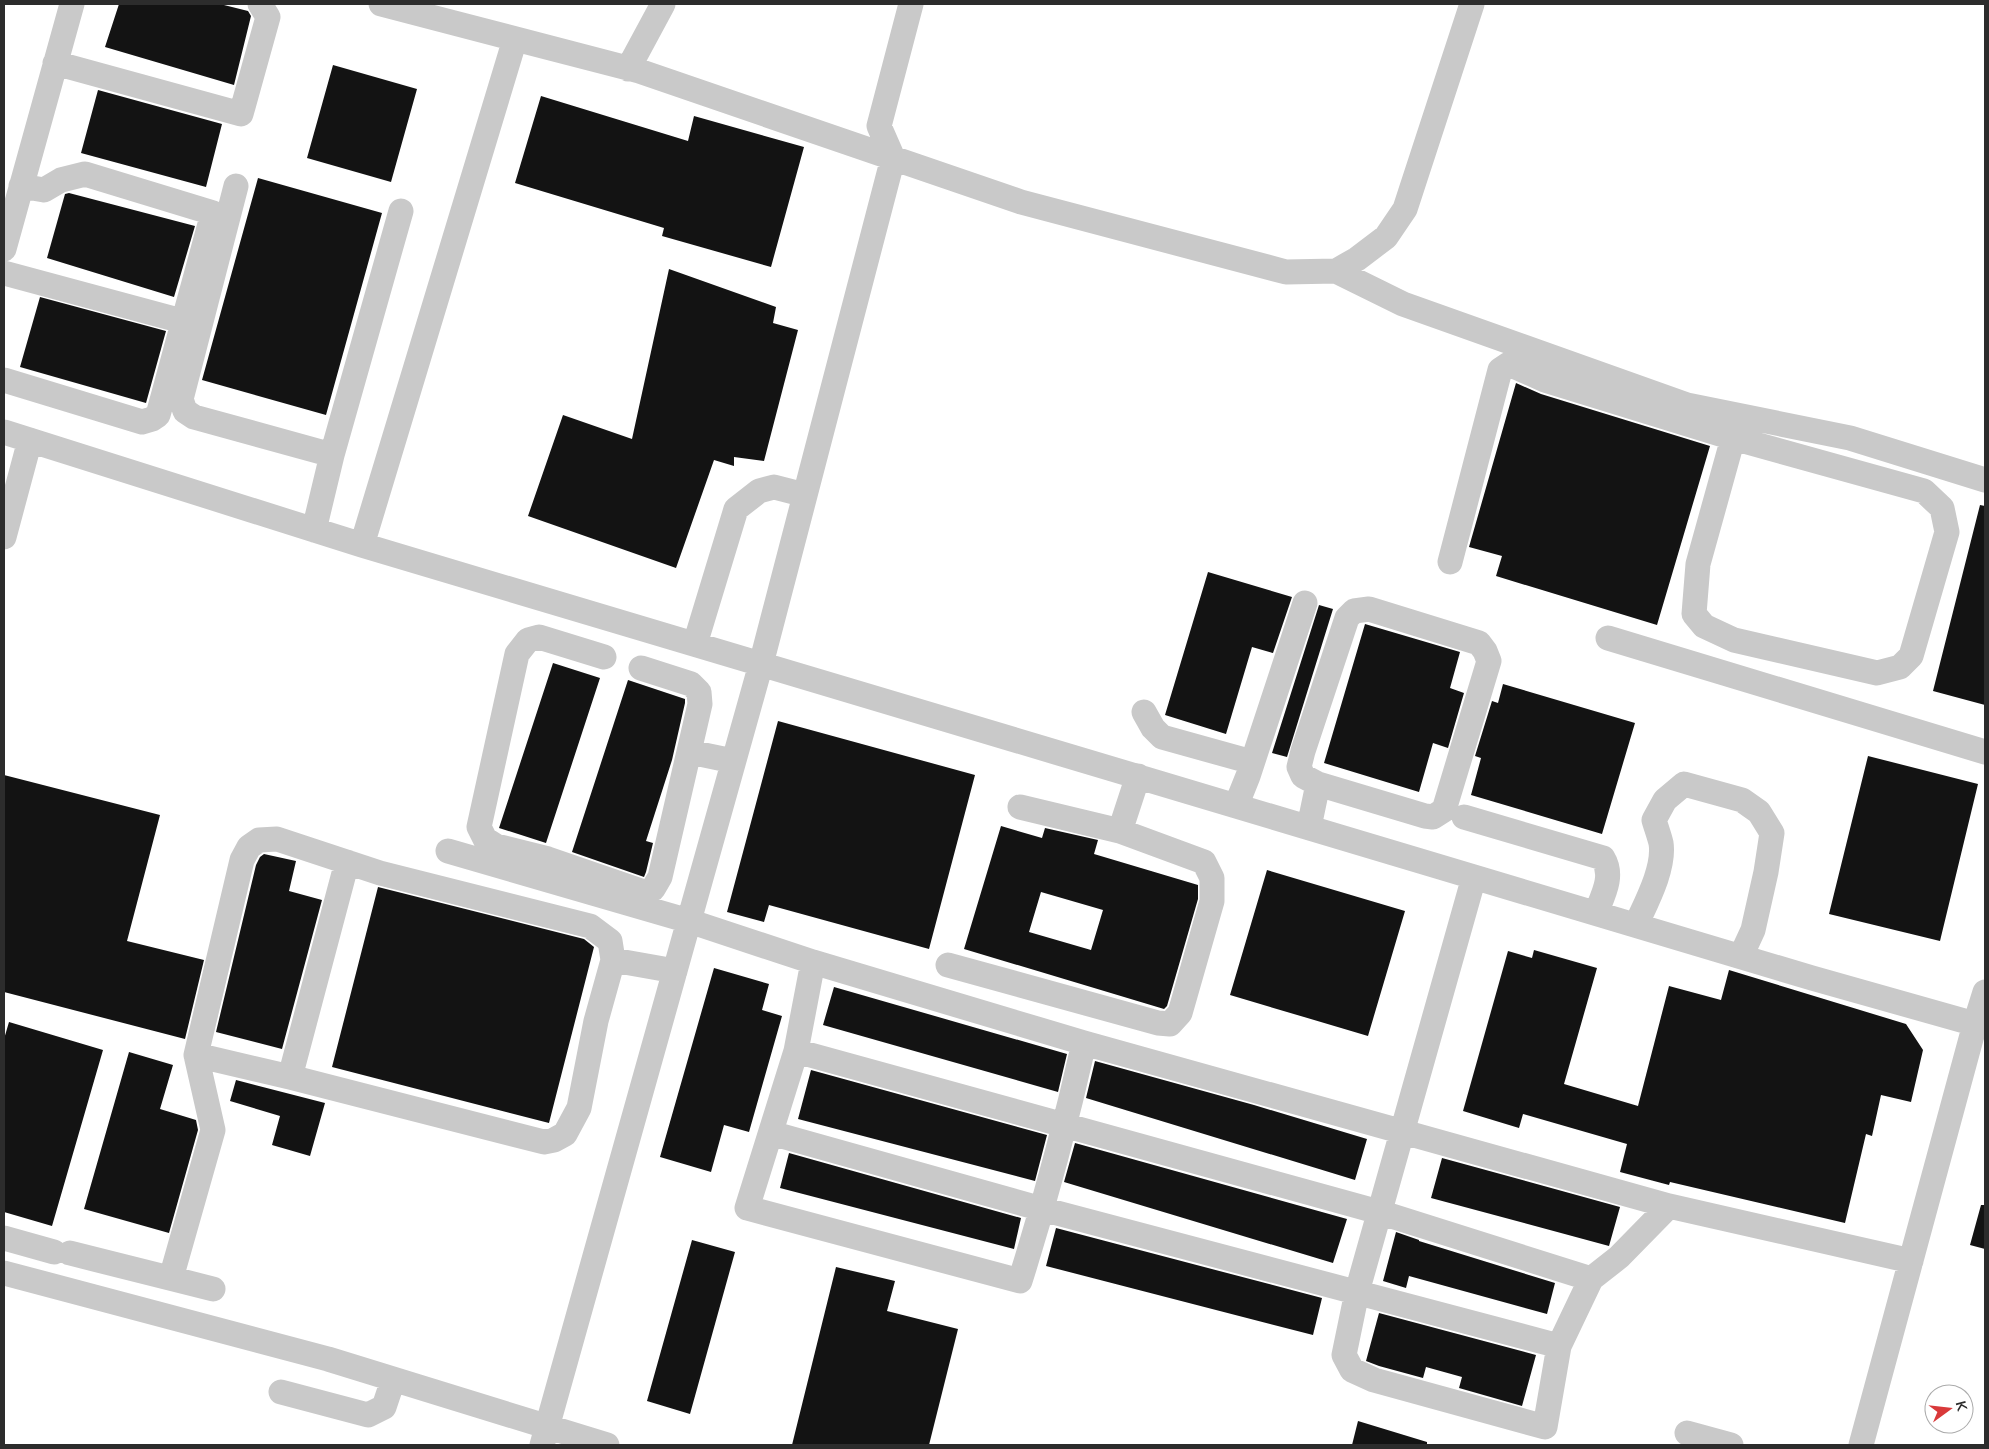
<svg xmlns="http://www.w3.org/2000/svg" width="1989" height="1449" font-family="Mulish,sans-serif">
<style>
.building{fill:#131313;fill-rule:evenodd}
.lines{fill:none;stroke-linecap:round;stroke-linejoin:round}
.minor{stroke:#c9c9c9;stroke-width:25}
</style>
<rect width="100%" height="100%" fill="#fff"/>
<path class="building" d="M119,4H220L248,11L251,16L234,85L105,47Z
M333,65L417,89L391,182L307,158Z
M98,90L222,124L206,187L81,153Z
M541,96L688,141L694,116L804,147L771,267L662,236L664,228L515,183Z
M258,178L382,213L326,415L202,380Z
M69,193L195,226L174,297L47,258L65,194Z
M669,269L776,307L773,323L798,330L764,461L734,457V466L714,460L676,568L528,516L563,415L632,439Z
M40,297L166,331L146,403L20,367Z
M1516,383L1541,394L1710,446L1657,625L1496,576L1502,556L1469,547Z
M1980,505L1985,506V705L1933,691Z
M1208,572L1292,597L1273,653L1252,647L1226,734L1165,715Z
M1319,605L1333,609L1287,757L1272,753Z
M1365,624L1460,652L1450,688L1464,693L1448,748L1433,743L1419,792L1324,763Z
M553,663L600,678L546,843L499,828Z
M628,680L685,699V703L672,760L646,841L653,843L646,872L644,877L572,852Z
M1503,684L1635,723L1602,834L1471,795L1481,758L1475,756L1492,701L1498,703Z
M778,721L975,775L929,949L769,905L764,922L727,912Z
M1868,756L1978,784L1940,941L1829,914Z
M4,775L160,815L127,941L204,960L185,1039L4,992Z
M1001,826L1042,838L1045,828L1098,840L1094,854L1198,885V899L1167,1006L1164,1009L964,949ZM1041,892L1103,910L1091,950L1029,932Z
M264,854L296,861L289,891L322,900L282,1049L216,1032L256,865L260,857Z
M1267,870L1405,911L1368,1036L1230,995Z
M378,887L584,939L594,947L549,1123L332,1067Z
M1534,950L1597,968L1564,1084L1638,1106L1669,986L1721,1000L1729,970L1906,1024L1923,1050L1911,1102L1881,1095L1872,1136L1866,1134L1845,1223L1670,1182L1669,1185L1620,1172L1627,1144L1523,1114L1519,1128L1463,1111L1508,951L1532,958Z
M714,968L769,984L762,1010L782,1016L749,1132L724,1125L711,1172L660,1157Z
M834,987L1067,1054L1058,1092L823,1025Z
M9,1022L103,1050L52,1226L4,1212V1039Z
M129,1052L173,1065L160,1109L196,1120L198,1130L169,1233L84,1209Z
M1095,1061L1254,1105L1367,1139L1355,1180L1086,1098Z
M811,1070L1047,1135L1035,1181L798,1119Z
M236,1080L325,1103L310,1156L272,1145L280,1116L230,1101Z
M1075,1143L1347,1219L1333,1263L1064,1182Z
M789,1153L1021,1218L1014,1249L780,1188Z
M1442,1158L1620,1207L1609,1246L1431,1198Z
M1981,1205H1985V1249L1970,1245Z
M1056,1228L1322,1298L1313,1335L1046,1266Z
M1396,1232L1419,1240V1241L1555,1283L1547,1314L1409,1276L1406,1288L1383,1281Z
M692,1240L735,1252L690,1414L647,1401Z
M836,1267L895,1281L887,1311L958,1329L929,1445H792Z
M1379,1313L1536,1355L1522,1406L1459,1388L1462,1377L1426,1367L1423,1378L1379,1366L1366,1361Z
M1358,1421L1427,1442V1445H1352Z"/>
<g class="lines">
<path class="minor" d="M381,4L639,71L1021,202L1286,272L1336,271L1357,259L1386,237L1405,209L1472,4
M55,63L241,114L268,17L260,4
M628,69L663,4
M236,186L181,399L185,411L194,417L332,455
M4,249L72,4
M1336,271L1403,304L1687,405L1850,438L1985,480
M4,273L182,321
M4,380L142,422L152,419L158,415L213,213L85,174L61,180L44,190L21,186
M4,432L362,545L1812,978L1975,1024L1861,1445
M314,530L332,455L401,211
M4,537L30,440
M362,545L515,39
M1450,562L1500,370L1509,364L1545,380L1733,438L1924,491L1942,508L1947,532L1911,656L1900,667L1877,673L1734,640L1704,626L1694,614L1698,564L1733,438
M1608,638L1985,752
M695,644L736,509L759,491L774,487L805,495
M604,657L539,637L528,640L517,654L479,827L485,839L496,846L548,859L644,892L653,889L660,877L700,704L699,692L691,684L641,668
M1144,712L1153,728L1162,737L1252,762
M690,752L733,761
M1236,806L1248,776L1305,603
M1464,817L1603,858C1614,876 1603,895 1596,913
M1309,827L1318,784L1303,776L1299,767L1303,751L1347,618L1354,611L1369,609L1479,643L1485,651L1489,661L1444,810L1433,817L1425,816L1318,784
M1120,831L1138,776
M448,851L689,921L813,962L1084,1043L1669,1206L1911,1261
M1474,877L1357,1292L1344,1355L1352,1370L1374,1380L1545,1427L1559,1346L1591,1279L1619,1257L1669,1206
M1636,925C1646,903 1665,868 1661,843C1659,835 1656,827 1654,820L1665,800L1684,784L1742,800L1759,812L1772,833L1766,872L1753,930L1741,956
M813,962L796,1051L747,1208L1020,1281C1045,1202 1066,1123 1084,1043
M948,965L1158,1023L1170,1024L1180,1013L1212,901V878L1204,862L1120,831L1020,807
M1985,992L1975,1024L1985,1027
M796,1051L1379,1212L1591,1279
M196,1055L290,1077L544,1142L554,1140L565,1134L579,1108L596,1021L613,960
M290,1077L347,862
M771,1133L1042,1209L1559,1346
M4,1238L54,1252
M70,1253L213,1289
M4,1273L328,1359L607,1445
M171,1278L213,1130L196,1055L242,860L249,847L259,840L277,839L380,873L590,926L610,941L613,960L675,971
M281,1392L368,1415L384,1407L393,1380
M1687,1433L1731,1445
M542,1445L761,664L893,158L879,126L911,4"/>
</g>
<rect width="1989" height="1449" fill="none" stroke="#2c2c2c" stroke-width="10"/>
<g transform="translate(1949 1409) rotate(75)"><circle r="24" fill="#ffffff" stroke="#ababab"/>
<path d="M0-4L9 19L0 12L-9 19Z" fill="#d9393a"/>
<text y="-8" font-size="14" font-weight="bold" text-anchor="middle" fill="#2c2c2c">K</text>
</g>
</svg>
